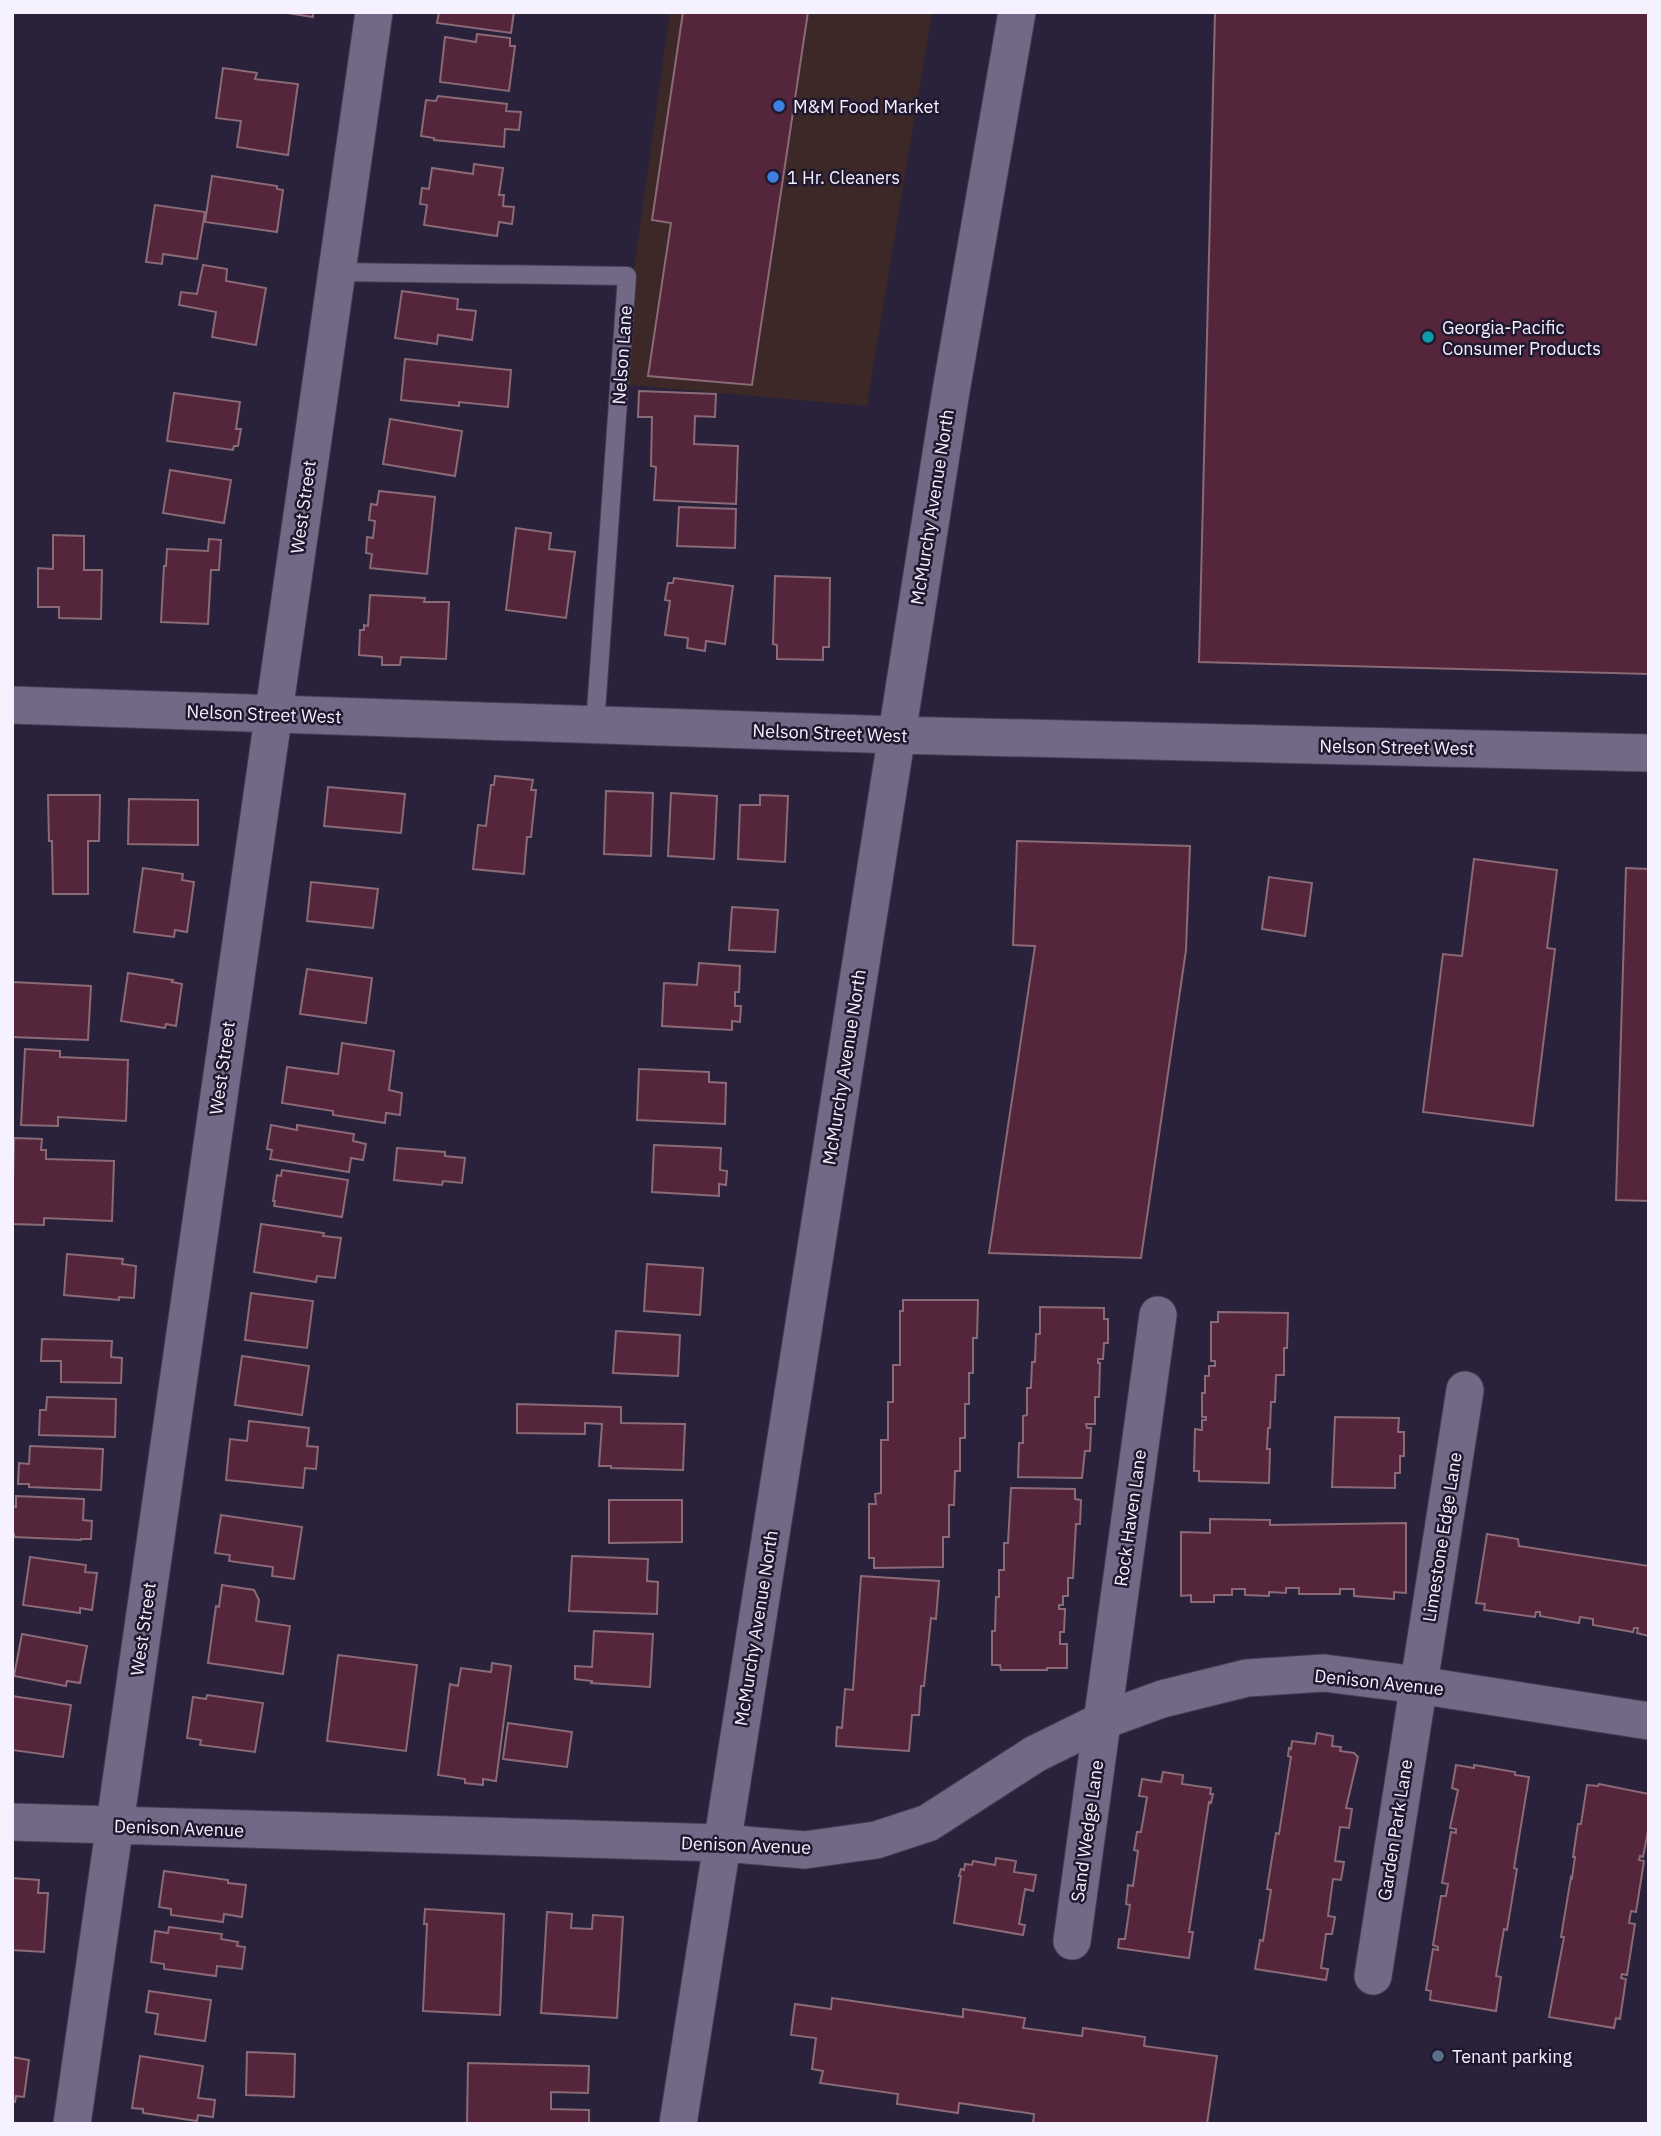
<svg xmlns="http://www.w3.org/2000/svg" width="1661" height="2136" font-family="'IBM Plex Sans',sans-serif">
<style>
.commercial{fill:#3c2827}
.building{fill:#55263b;stroke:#8a6a76;stroke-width:2}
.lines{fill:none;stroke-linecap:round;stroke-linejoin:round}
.service-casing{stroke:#453d51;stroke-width:20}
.minor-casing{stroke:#453d51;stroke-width:39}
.service{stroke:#716985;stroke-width:18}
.minor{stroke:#716985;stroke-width:37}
.shop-dot{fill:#3f7fe0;stroke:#20182f;stroke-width:2.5}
.culture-dot{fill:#0f9aa8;stroke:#20182f;stroke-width:2.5}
.service-dot{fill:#5c6f8a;stroke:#20182f;stroke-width:2.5}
.labels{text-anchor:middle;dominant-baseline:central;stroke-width:5;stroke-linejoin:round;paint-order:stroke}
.poi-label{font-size:18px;fill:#f5f1fe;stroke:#20182f;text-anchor:start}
.street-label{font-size:18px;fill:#f5f1fe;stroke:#20182f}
</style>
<rect width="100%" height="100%" fill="#2a223a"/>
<path class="commercial" d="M670,12H932L867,406L618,384Z"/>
<path class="building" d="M281,12H313V17Z
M439,12H514L511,33L437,23Z
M683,12H808L752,385L648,376L671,223L652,220Z
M1215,12H1649V674L1199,662Z
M477,34L510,38V46H515L509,91L440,82L445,37L476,42Z
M223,68L257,73L255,79L298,84L288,155L237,147L241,121L216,118Z
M438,96L507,104L506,111L521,112L519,130L505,129L504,147L434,140V138L421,136L426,100L436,101Z
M474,164L503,168L499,195H504L503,206L514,207L512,224L499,222L497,236L424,225L427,205L420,204L422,188L429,189L432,168L473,174Z
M212,176L277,186V189L283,190L277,232L205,222Z
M155,205L205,212L197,259L163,254L162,264L146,262Z
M203,265L227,269L226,281L266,288L256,345L212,337L216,312L179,305L181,292L197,294Z
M402,291L458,299L457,309L476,311L472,340L438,335L437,344L395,338Z
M405,359L511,370L508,407L459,402V406L401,400Z
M639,391L716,394L715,417L695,416L694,444L738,446L736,504L654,500L656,467L651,466L652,417H638Z
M174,393L240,402L236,429H241L238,446H234L233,450L167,441Z
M390,419L462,431L455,476L383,464Z
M170,470L231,480L224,523L163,513Z
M379,491L435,497L427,574L370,568L372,554L366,553L367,537L373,538L375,521L369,520L371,504L377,505Z
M679,507L736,509L735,548L677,546Z
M516,528L551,533L549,549L575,552L566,618L506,610Z
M53,535L84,536V570H102L101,619L59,618V607H38V568L53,569Z
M209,539L221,540L219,570H211L208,624L161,622L164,566H166L167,549L208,551Z
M775,576L830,578L829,647H823V660L777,659V645L773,644Z
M674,578L733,586L725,644L706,641L705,651L687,648L688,638L665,635L670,601L665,600L668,583H673Z
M370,595L425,598L424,602H449L446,659L401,657L400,665H382V657L359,655L360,630H364V625L368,626Z
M495,776L533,780L531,790H536L531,837H527L524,874L473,869L478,825L486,826L491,785H494Z
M328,787L405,794L401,833L324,826Z
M606,791L653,793L651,856L604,854Z
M671,793L717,796L714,859L668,856Z
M48,795H100L99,841H88V894H53L52,841H49Z
M760,795L788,796L785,862L738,859L740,805H760Z
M129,799L198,800V845L128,844Z
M1017,841L1190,846L1186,950L1141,1258L989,1253L1035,946L1013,945Z
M1474,859L1557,870L1547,948L1555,949L1533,1126L1423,1112L1443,954L1462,956Z
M143,868L183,874L182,880L194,882L187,932L175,930L174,937L134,932Z
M1626,868L1649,869V1201L1616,1200Z
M1269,877L1312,883L1305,936L1262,929Z
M311,882L378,889L373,928L307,921Z
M732,907L778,910L775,952L729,950Z
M699,963L740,966L739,992H735V1006H741L740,1022L732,1021V1030L662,1026L664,983L697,985Z
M307,969L372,978L366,1023L300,1014Z
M128,973L173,980L172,982L182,984L176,1026L166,1024L165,1028L121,1021Z
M12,982L91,986L88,1040L12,1037Z
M342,1043L394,1051L389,1090L402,1093L400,1115L386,1113L385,1123L333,1115V1111L282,1103L287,1067L338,1074Z
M25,1049L60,1051V1057L128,1060L126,1121L58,1117V1126L21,1125Z
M639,1069L709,1072V1082L726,1083L725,1124L637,1120Z
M271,1125L297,1130V1125L354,1134L353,1141L366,1144L363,1160L351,1158L349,1172L270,1159L272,1150L267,1149Z
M14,1138L42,1139L41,1150H46V1159L114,1161L112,1221L44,1218V1225L12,1224Z
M654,1145L721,1148L720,1170L727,1171L726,1185L719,1184V1196L652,1192Z
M397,1148L445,1152V1156L465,1158L462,1183L443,1181L442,1185L394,1180Z
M282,1170L348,1180L342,1217L274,1206L275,1201H273L277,1175L281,1176Z
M261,1224L324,1233L323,1236L341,1238L335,1278L317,1276L316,1282L254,1272Z
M67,1254L123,1259L122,1264L136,1266L134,1298L119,1297V1300L64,1295Z
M647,1264L703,1268L700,1315L644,1311Z
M251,1293L313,1301L307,1348L245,1340Z
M903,1300H978L977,1338H973V1373H969V1404H965V1438H960V1471H955L954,1505H949V1537H943V1567L874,1568V1558H869V1504H876L875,1494L881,1493V1440H888V1402H893V1365H900V1311H903Z
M1040,1307L1104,1308V1319H1108V1343H1104L1103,1359H1098V1363H1100L1099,1397H1095V1424H1086L1087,1428H1091L1090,1451H1085L1082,1478L1018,1477L1019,1443H1023V1416L1027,1415V1388H1031L1032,1362H1035L1036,1334H1040Z
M1218,1312L1288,1313L1287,1348H1284V1375H1276L1275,1402H1271L1270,1428H1268L1267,1449H1270L1269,1483L1199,1481V1471H1194L1195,1429L1202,1430V1420H1206V1417H1202V1393H1205V1376H1209V1366H1215V1361H1211V1322H1218Z
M616,1331L680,1335L678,1376L613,1373Z
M42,1339L112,1341L111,1357L122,1358L121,1383L61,1382V1361H41Z
M242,1356L309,1366L302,1415L235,1405Z
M47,1397L116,1399L115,1437L39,1435L40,1410H46Z
M517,1404L621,1407V1423L685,1424L683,1470L611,1468V1466H599L602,1424L585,1423V1434L517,1433Z
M1335,1417L1399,1418L1398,1432H1404V1456H1400V1473H1395V1488L1332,1487Z
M249,1421L309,1428L307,1446L318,1447L316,1469L305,1468L303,1488L226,1480L230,1439L247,1441Z
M30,1446L103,1449L101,1490L29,1487V1484H18L19,1463L29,1464Z
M1011,1488L1075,1489V1499L1081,1500L1080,1524H1076L1073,1578H1068V1596H1063V1605H1059V1609H1065L1064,1632H1060V1644H1067V1668H1047V1670H1001L1000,1665H992V1631H995L996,1597H999V1570H1004V1543H1008Z
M16,1496L84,1499L83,1520L92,1521L91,1539H81V1540L14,1537V1534H12V1506L16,1507Z
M609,1500H682V1542L609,1543Z
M221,1515L302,1527L294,1579L272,1576L273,1567L229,1561L230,1555L215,1553Z
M1210,1519L1270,1520V1525L1406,1523V1593L1394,1592V1599L1354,1596V1589H1340V1594H1299V1588H1286V1593L1269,1592V1596L1245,1595V1589H1232V1595H1214V1602H1191V1595L1181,1596V1532L1210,1533Z
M1487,1534L1518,1539L1519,1546L1649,1566V1636L1637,1633L1638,1628H1634L1633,1632L1593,1625V1619L1580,1617L1579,1623L1540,1616V1612H1536L1535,1617L1484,1610L1485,1604L1476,1603Z
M572,1556L648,1559L647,1581L658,1582L657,1614L569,1611Z
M30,1557L86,1565L85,1572L97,1573L92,1610L80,1608V1613L23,1605Z
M861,1576L939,1581L936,1619L931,1618L924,1686H921L919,1715H912L909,1751L836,1746L837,1727L842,1728L845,1689L853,1690Z
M222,1585L254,1590L259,1600L256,1621L290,1626L283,1674L208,1663L216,1606L219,1607Z
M594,1631L653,1634L650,1687L591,1683L592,1681L575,1679V1666L592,1667Z
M22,1634L87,1646L80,1683L67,1681L66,1686L14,1676Z
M338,1655L417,1665L406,1751L327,1741Z
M492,1663L511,1666L496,1781L483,1779V1785L465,1783V1779L438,1775L450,1684L458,1686L461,1668L491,1672Z
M207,1695L263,1703L255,1752L200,1745L201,1740L187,1738L193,1697L206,1699Z
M12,1696L71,1705L63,1757L12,1750Z
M508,1723L572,1732L567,1767L503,1759Z
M1317,1733L1333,1736L1332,1746L1341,1747L1340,1751L1354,1753L1358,1757L1346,1808L1352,1809L1349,1828L1340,1827L1335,1861L1344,1862L1341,1880L1333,1879L1328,1916L1335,1917L1332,1934H1326L1321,1968L1328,1969L1326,1980L1255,1969L1260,1940L1263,1941L1271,1890L1267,1889L1276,1833L1279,1834L1291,1757L1288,1756L1289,1748L1291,1749L1292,1741L1315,1744Z
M1456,1765L1474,1768V1765L1515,1772V1775L1529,1777L1514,1868L1517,1869L1507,1930L1504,1929L1496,1976L1501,1977L1496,2011L1430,2000L1431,1991L1426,1990L1433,1949L1438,1950V1947L1433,1945L1441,1896H1446L1448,1884L1442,1883L1451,1832L1456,1833V1829L1450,1828L1458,1790L1452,1788Z
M1163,1772L1183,1775L1182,1784L1211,1788L1210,1794H1213L1211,1803L1209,1802L1189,1932H1193L1189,1958L1118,1948L1119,1939H1125L1130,1905L1126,1904L1128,1885L1133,1886L1138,1851L1134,1850L1137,1832H1141L1147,1797L1139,1796L1142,1779L1161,1782Z
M1599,1784L1649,1794V1826L1643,1857L1640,1856L1639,1860L1644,1861L1636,1912L1631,1911L1629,1923L1635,1924L1627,1975L1622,1974L1621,1978L1626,1979L1620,2019L1616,2018L1614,2028L1549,2017L1564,1937H1561L1571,1877L1572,1878L1575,1857H1573L1578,1824H1581L1587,1785L1598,1786Z
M996,1858L1016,1861L1014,1872L1036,1875L1033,1891L1025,1889L1019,1924L1025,1925L1023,1935L954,1923L961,1876H959L961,1869L964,1870L965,1864L972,1865L973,1861L995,1865Z
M164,1871L228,1880V1883L246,1885L242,1917L224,1914L223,1922L171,1915V1909L159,1907Z
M12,1878L39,1880L38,1893H48L44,1952L12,1950Z
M425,1909L504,1914L500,2015L423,2011L427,1924H424Z
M547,1912L572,1914L571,1928L592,1929L593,1915L623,1917L617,2018L541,2013Z
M169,1927L222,1934L221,1939L238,1942L237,1946L245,1947L242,1969L217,1966L216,1976L164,1969V1964L151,1962L155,1931L168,1933Z
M149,1991L211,2000L205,2041L155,2034L158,2014L146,2012Z
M832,1998L963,2017V2009L1025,2018L1023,2028L1082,2036L1083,2028L1145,2037L1144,2046L1217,2056L1207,2124H1033L1034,2114L959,2103L958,2113L897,2104L898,2094L820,2083L823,2071L812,2069L816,2038L791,2035L795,2004L831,2009Z
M247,2052L295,2054L294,2097L246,2095Z
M140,2056L203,2066L198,2098L215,2100L213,2117L198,2115L197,2121L143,2113V2109L132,2108Z
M12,2057L29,2060L24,2097L16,2096L15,2102L12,2101Z
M468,2063L589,2066L588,2093L551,2092V2109L589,2110V2124H467Z"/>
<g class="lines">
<g class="service-casing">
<path id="service" d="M337,272L627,276L595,725"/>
</g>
<g class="minor-casing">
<path id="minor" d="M12,705L896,735L1649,753
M12,1822L722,1843L805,1850L876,1840L928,1823L1035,1754L1102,1721L1162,1699L1247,1678L1324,1673L1418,1685L1649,1721
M1072,1941L1158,1315
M1373,1976L1465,1390
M72,2124L374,12
M678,2124L951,391L1017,12"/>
</g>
<use href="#service" class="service"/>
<use href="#minor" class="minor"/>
</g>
<g class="shop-dot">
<circle cx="779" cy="106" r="7"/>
<circle cx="773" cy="177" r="7"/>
</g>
<circle class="culture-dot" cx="1428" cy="337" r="7"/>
<circle class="service-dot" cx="1438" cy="2056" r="7"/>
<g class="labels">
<g class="poi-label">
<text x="793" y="106">M&amp;M Food Market</text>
<text x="787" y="177">1 Hr. Cleaners</text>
<text x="1442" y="327">Georgia-Pacific<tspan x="1442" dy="21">Consumer Products</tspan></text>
<text x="1452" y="2056">Tenant parking</text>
</g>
<g class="street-label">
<text transform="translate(622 355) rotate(-86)">Nelson Lane</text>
<text transform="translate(303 507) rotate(-82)">West Street</text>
<text transform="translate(932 507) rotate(-81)">McMurchy Avenue North</text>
<text transform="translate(264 714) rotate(2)">Nelson Street West</text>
<text transform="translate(830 733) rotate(2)">Nelson Street West</text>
<text transform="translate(1397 747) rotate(1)">Nelson Street West</text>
<text transform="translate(844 1067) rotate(-81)">McMurchy Avenue North</text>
<text transform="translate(222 1068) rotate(-82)">West Street</text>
<text transform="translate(1130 1518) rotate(-82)">Rock Haven Lane</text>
<text transform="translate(1442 1537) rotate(-81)">Limestone Edge Lane</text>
<text transform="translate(756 1628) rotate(-81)">McMurchy Avenue North</text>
<text transform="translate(143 1629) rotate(-82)">West Street</text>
<text transform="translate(1379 1682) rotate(6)">Denison Avenue</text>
<text transform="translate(179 1828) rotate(2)">Denison Avenue</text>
<text transform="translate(1395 1830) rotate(-81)">Garden Park Lane</text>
<text transform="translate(1087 1831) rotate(-82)">Sand Wedge Lane</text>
<text transform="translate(746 1845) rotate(2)">Denison Avenue</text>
</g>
</g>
<rect width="1661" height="2136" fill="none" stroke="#f5f1fe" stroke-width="28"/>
</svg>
